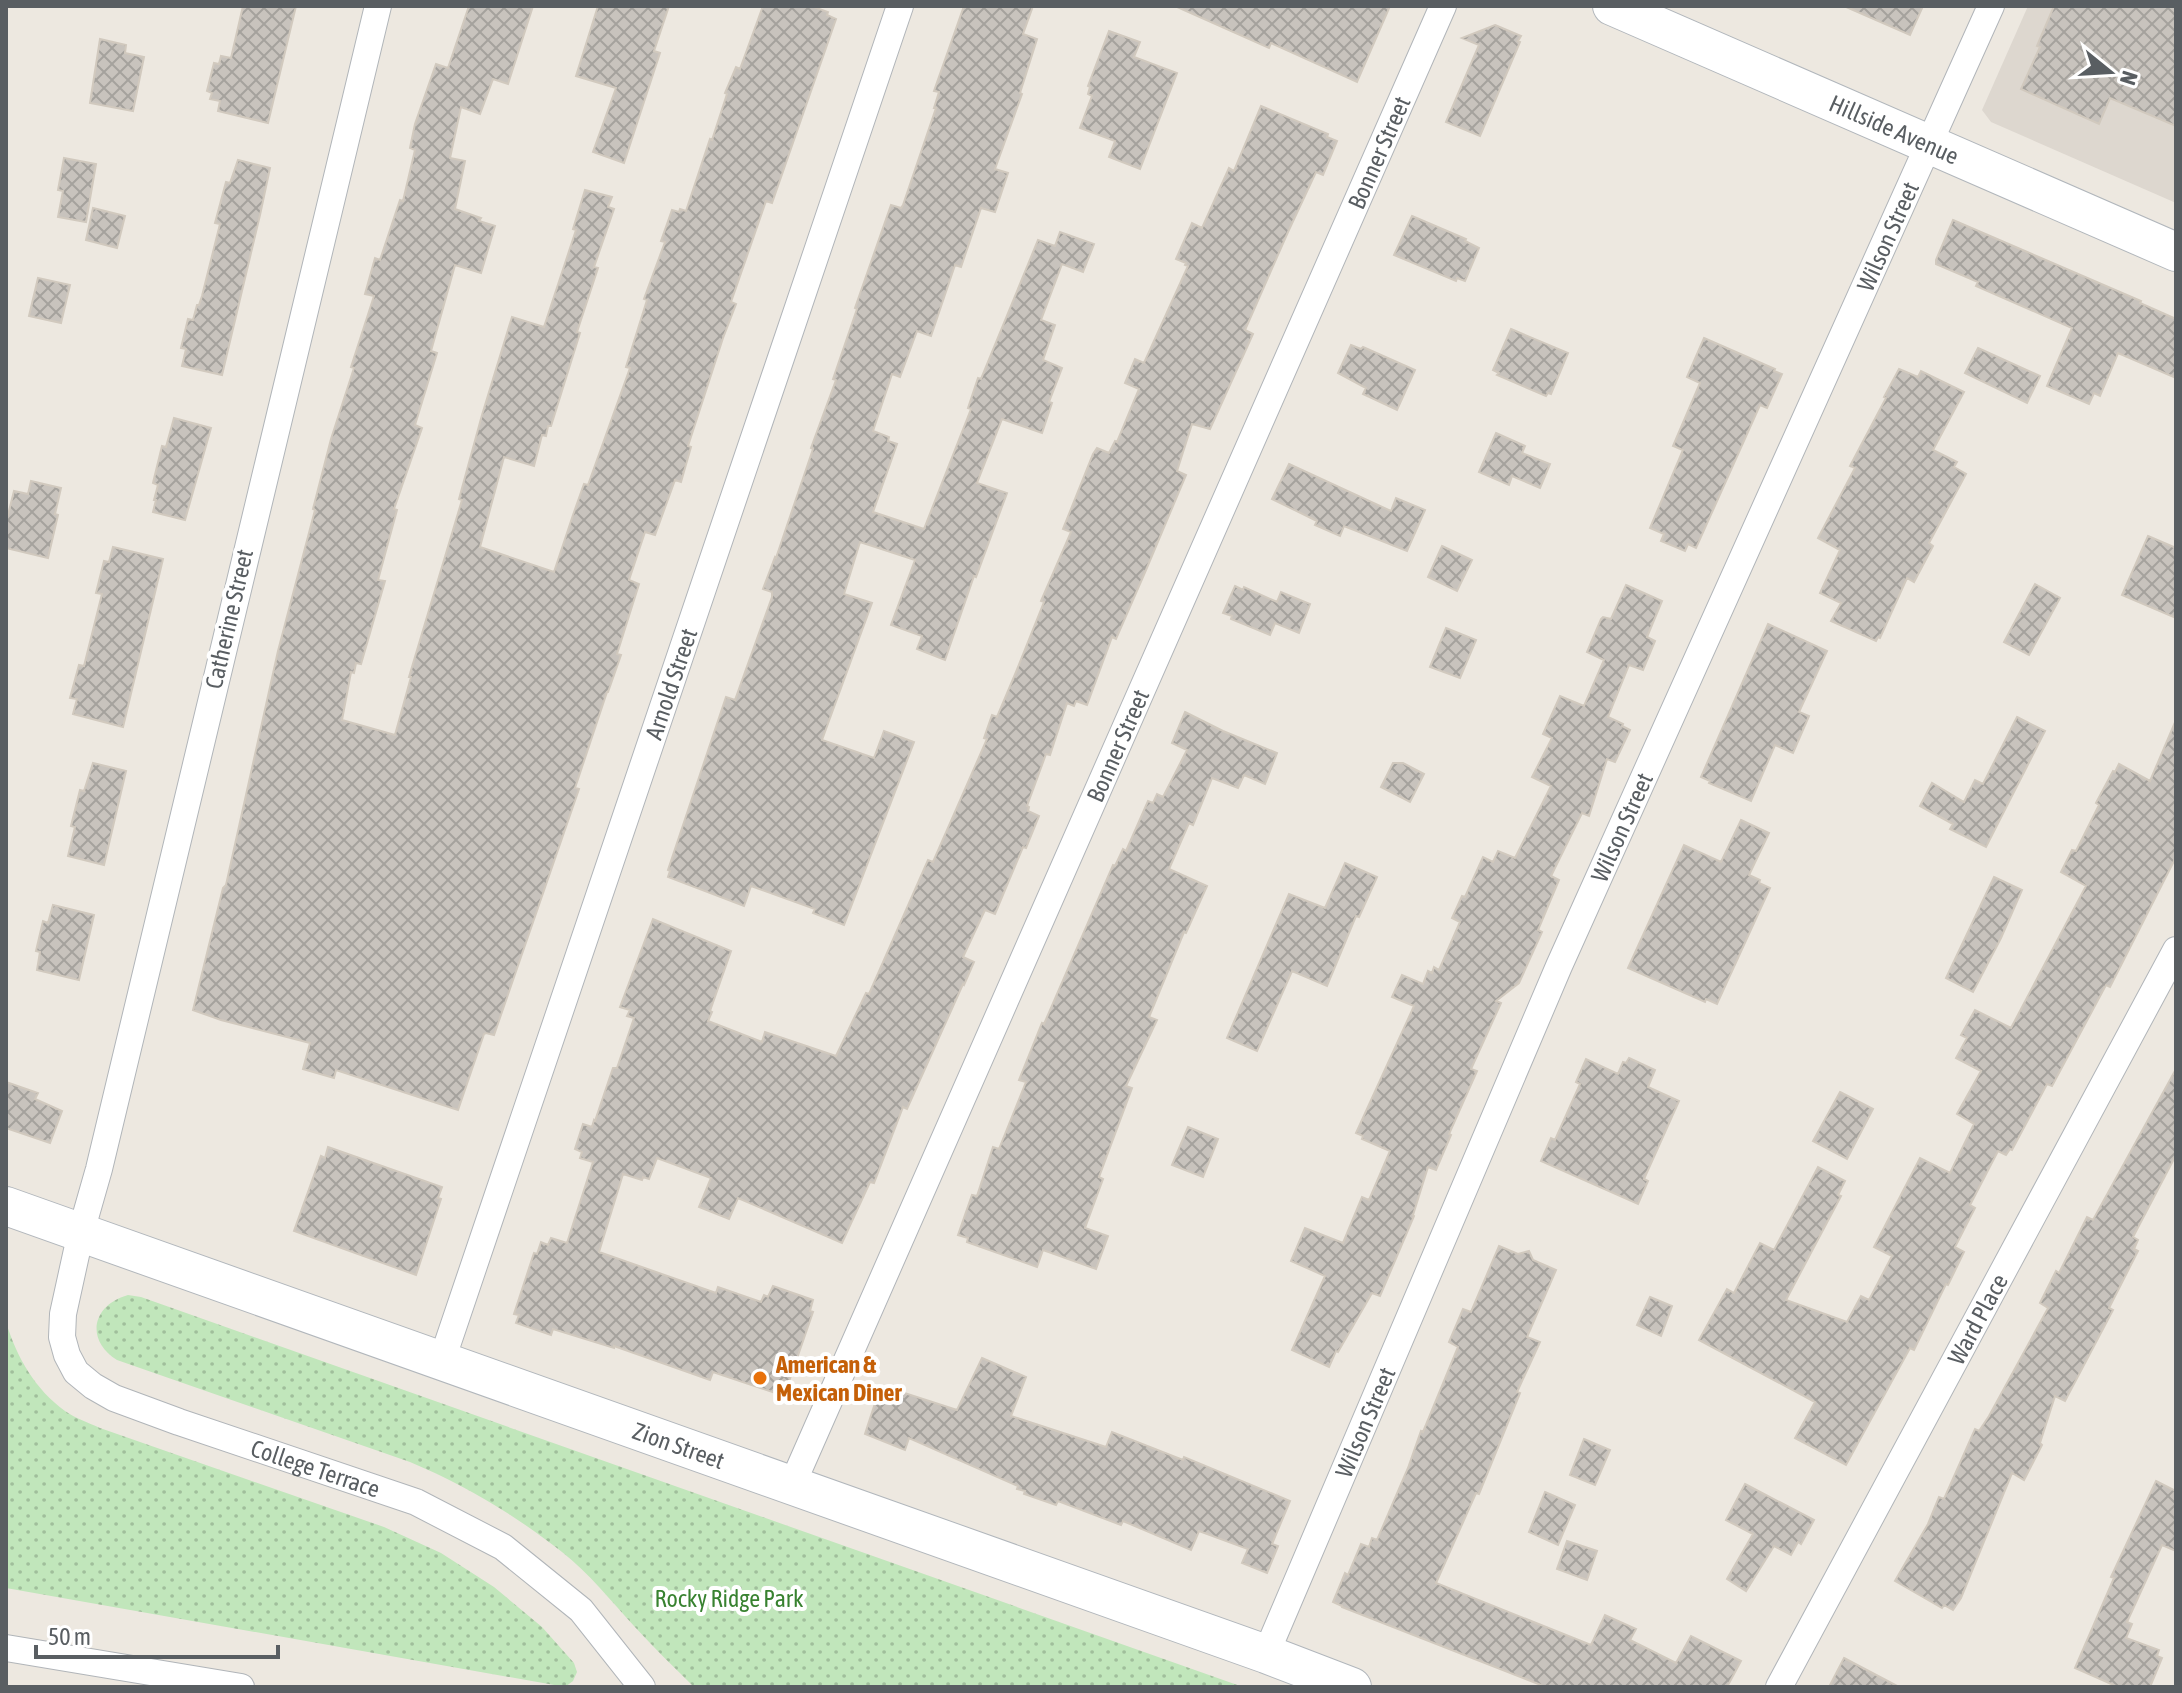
<svg xmlns="http://www.w3.org/2000/svg" width="2182" height="1693" font-family="'Asap Condensed',sans-serif">
<style>
.education{fill:#ddd7cf}
.park{fill:url(#park-dots)}
.building{fill:url(#building-cross-hatch);stroke:#d1c9be;stroke-width:2}
.lines{fill:none;stroke-linecap:round;stroke-linejoin:round}
.street-casing{stroke:#b1b5b9;stroke-width:28}
.secondary-casing{stroke:#b2b7bc;stroke-width:40}
.street{stroke:#fff;stroke-width:26}
.secondary{stroke:#fff;stroke-width:38}
.food-dot{fill:#e8710a;stroke:#fff;stroke-width:3}
.labels{text-anchor:middle;dominant-baseline:central;stroke-width:8;stroke-linejoin:round;paint-order:stroke}
.street-label{font-size:24px;fill:#595e62;stroke:#fff}
.food-label{font-size:24px;font-weight:bold;fill:#c56008;stroke:#fff;text-anchor:start}
.park-label{font-size:24px;fill:#388230;stroke:#fff}
</style>
<defs>
<pattern id="park-dots" width="8" height="8" patternUnits="userSpaceOnUse" patternTransform="scale(2)"><rect width="8" height="8" fill="#c1e6bb"/><path d="M2 2h.1M6 6h.1" fill="none" stroke="#a0be9b" stroke-width="1.8" stroke-linecap="round"/></pattern>
<pattern id="building-cross-hatch" width="8" height="8" patternUnits="userSpaceOnUse" patternTransform="scale(2)"><rect width="8" height="8" fill="#c8c3bd"/><path d="M0 0l8 8M0 8l8-8" fill="none" stroke="#a5a29d"/></pattern>
</defs>
<rect width="100%" height="100%" fill="#ede8e0"/>
<path class="education" d="M2028,6H2176V203L1991,122L1982,110Z"/>
<path class="park" d="M128,1295L141,1297L1243,1687H694C674,1667 653,1647 634,1626C611,1601 589,1573 562,1552C515,1515 465,1485 410,1462L117,1360C85,1340 92,1305 128,1295Z
M6,1322C17,1358 35,1389 65,1411C75,1418 89,1423 100,1428L384,1527L441,1553L494,1587L542,1627L574,1663L577,1672L573,1681L565,1687L560,1686L6,1588Z"/>
<path class="building" d="M243,6H296L268,123L218,111L220,101L210,99L212,93L207,91L214,63L219,64L221,56L231,58Z
M469,6H533L508,84L493,79L480,114L461,107L450,158L465,161L455,209L481,218L479,221L495,226L481,273L455,265L431,351L437,353L415,425L422,428L394,509L397,510L378,580L385,581L361,664L356,663L354,673L351,672L342,720L395,735L411,677H409L462,500L459,499L482,415L512,317L544,327L576,230L573,229L585,190L612,197L608,207L614,209L594,267L598,268L577,332L580,333L551,426H548L546,436L542,435L534,466L504,457L480,547L554,572L573,515L584,484L588,485L630,368L626,367L647,300L644,299L665,242L661,241L672,210L679,212L680,209L686,211L710,139L712,140L727,94L725,93L736,67L740,69L763,6H811L828,12L827,15L836,19L772,203L766,201L731,302L736,304L723,338L688,446L691,447L681,482L675,480L655,535L645,532L629,580L639,584L617,654L621,655L608,692H607L575,788L579,789L494,1035L486,1033L484,1034L458,1110L336,1070L334,1078L303,1069L310,1043L221,1020L193,1010L223,888L226,885L278,651L315,510L313,509L331,439L354,368L351,367L374,296L365,294L375,258L380,260L400,200L403,201L415,150L410,148L415,124L436,64L448,68Z
M598,6H669L654,51L660,53L624,163L593,152L616,88L576,76Z
M964,6H1033L1023,34L1037,39L1020,93L1022,94L995,169L1008,173L995,212L981,208L961,267L955,265L931,336L917,331L900,377L892,374L873,431L889,437L888,441L897,444L873,512L924,529L971,409L968,408L978,378L981,379L1038,240L1055,246L1060,232L1094,244L1083,272L1062,264L1041,320L1055,325L1043,360L1062,368L1049,402L1052,403L1042,433L1002,419L977,483L1007,493L976,577L974,576L945,660L917,649L922,636L891,625L915,560L860,542L844,594L872,603L822,740L874,758L884,731L914,742L844,925L813,913L815,909L751,886L744,906L668,877L670,871L668,870L726,697L735,700L772,597V592L763,589L775,557L776,558L813,449L811,448L836,380L833,379L857,309L855,308L891,205L901,208L903,205L936,108H934L939,92L934,91Z
M1175,6H1390L1357,82L1271,43L1269,48Z
M1844,6H1923L1910,35Z
M2054,6H2176V126L2110,98L2099,124L2021,89L2040,47L2037,46Z
M1495,25L1521,36L1518,41L1520,42L1480,136L1446,122L1479,45L1462,38Z
M1109,31L1140,42L1134,57L1177,73L1140,169L1109,157L1115,141L1080,128L1092,96L1088,94L1090,87L1088,86Z
M100,39L126,45L125,53L144,57L133,111L90,103Z
M1261,106L1328,134L1327,137L1337,141L1323,175L1316,172L1288,232L1245,330L1253,334L1210,429L1192,424L1177,471L1186,475L1146,570L1116,639L1112,637L1087,705L1076,701L1074,706L1067,703L1050,755L1046,754L1027,806L1029,807L1028,811L1039,816L1026,848L1023,847L995,914L985,910L963,957L974,962L964,985L963,984L907,1109L903,1107L874,1183L870,1182L842,1243L738,1198L729,1219L699,1207L711,1178L657,1158L649,1179L643,1177L642,1180L623,1174L599,1252L716,1293L718,1287L761,1302L764,1295L768,1297L773,1286L813,1300L810,1311L813,1312L784,1396L713,1372L710,1380L614,1346V1348L553,1329L551,1335L516,1323L519,1315L514,1314L534,1253L537,1254L541,1242L548,1245L551,1238L567,1243L593,1162L580,1158L582,1152L575,1149L583,1124L592,1127L594,1120L595,1121L613,1068H617L634,1018L627,1016L630,1010L620,1007L653,919L731,951L710,1011L712,1012L708,1021L762,1042L765,1032L836,1056L866,993L869,994L928,860L933,862L987,739L984,738L992,715L997,717L1016,672L1044,602L1041,601L1071,532L1063,529L1093,454L1097,448L1109,453L1115,441L1117,442L1139,389L1125,383L1135,359L1144,363L1188,266L1185,265L1186,263L1176,259L1192,223L1202,228L1229,168L1234,171Z
M64,158L96,164L86,222L58,217L63,191L58,190Z
M238,160L270,168L260,215L222,375L182,366L186,349L181,348L188,319L193,320L197,305H199L202,296L220,224L215,223L226,182L230,183Z
M93,208L125,216L117,248L86,240Z
M1412,216L1466,239L1465,241L1479,248L1465,281L1457,278L1456,281L1394,255Z
M1953,220L2141,301L2140,303L2176,319V378L2118,353L2100,396L2094,393L2089,404L2047,386L2072,328L1976,286L1978,282L1936,264V260Z
M38,278L70,285L61,323L29,316Z
M1511,329L1568,353L1551,394L1548,393L1546,396L1497,375L1499,373L1493,370Z
M1704,338L1775,369L1774,371L1782,374L1767,408L1760,405L1696,548L1688,544L1685,551L1661,541L1664,534L1650,528L1683,450L1673,446L1700,383L1687,377Z
M1351,345L1361,349L1363,347L1415,370L1397,410L1363,394L1366,388L1338,373Z
M1978,348L2040,376L2027,403L1965,373Z
M1899,369L1918,377L1921,371L1964,392L1933,450L1957,462L1954,467L1966,474L1929,543L1933,546L1914,582L1907,578L1880,638L1878,637L1876,641L1831,621L1841,603L1820,593L1840,550L1818,538L1855,468L1850,466L1886,398L1884,397Z
M174,418L211,428L185,520L153,512L156,500H154L158,485L153,483L162,446L166,447Z
M1496,433L1525,446L1522,453L1550,464L1540,488L1512,476L1509,485L1479,472Z
M1289,464L1391,511L1396,498L1425,510L1407,551L1344,526L1340,536L1315,525L1317,521L1272,499Z
M31,481L61,488L55,514L58,515L48,558L6,548V523L14,491L28,494Z
M2148,536L2176,548V618L2122,595Z
M1442,546L1472,560L1457,591L1428,577Z
M113,547L163,559L123,727L73,714L77,699L70,698L79,665L84,666L102,594L96,593L104,561L109,562Z
M2035,584L2060,598L2029,655L2004,642Z
M1626,585L1662,601L1647,637L1655,641L1643,670L1629,665L1608,717L1623,724L1622,726L1630,730L1615,762L1607,759L1589,816L1582,813L1551,876L1559,880L1538,930L1542,932L1519,983L1496,1001L1501,1003L1471,1069L1477,1071L1449,1134L1451,1135L1436,1170L1428,1167L1413,1215L1414,1216L1380,1296L1372,1293L1338,1352L1336,1351L1329,1367L1292,1350L1325,1276L1291,1261L1305,1228L1343,1243L1362,1197L1369,1200L1390,1151L1362,1139L1363,1136L1356,1133L1414,1006L1392,997L1402,975L1423,984L1428,971L1432,973L1434,967L1439,970L1460,922L1452,918L1462,896L1465,897L1483,857L1493,862L1498,851L1515,858L1551,786L1532,777L1552,738L1543,734L1560,696L1584,706L1604,660L1587,652L1601,619L1603,617L1611,619Z
M1235,586L1243,590L1244,587L1277,602L1281,592L1310,604L1299,633L1275,623L1270,635L1231,619L1232,616L1223,613Z
M1768,624L1827,651L1799,712L1809,716L1793,753L1775,745L1751,801L1709,783L1710,781L1701,777Z
M1446,628L1476,640L1460,678L1430,667Z
M1185,712L1223,731L1277,753L1265,784L1244,775L1238,788L1212,778L1193,825L1189,823L1169,869L1207,886L1186,933L1184,932L1149,1017L1157,1020L1126,1086L1132,1088L1099,1177L1103,1179L1085,1228L1108,1236L1096,1269L1043,1250L1037,1267L967,1242L968,1238L958,1235L972,1195L977,1196L993,1147L999,1149L1026,1082L1019,1080L1042,1023L1044,1024L1113,865L1115,866L1123,849L1126,851L1148,801L1153,803L1157,794L1163,797L1187,750L1172,743Z
M2017,717L2045,731L1986,847L1950,829L1953,824L1920,806L1932,783L1964,802L1975,780L1983,784Z
M2176,720V857L2110,987L2106,985L2052,1086L2047,1084L2012,1150L2010,1149L2006,1155L1998,1151L1970,1205L1975,1208L1955,1247L1964,1252L1948,1285L1946,1284L1914,1350L1910,1348L1846,1465L1795,1438L1815,1402L1699,1340L1727,1289L1734,1293L1760,1243L1774,1250L1818,1167L1845,1181L1838,1195L1841,1196L1786,1300L1847,1322L1861,1296L1869,1300L1892,1256L1874,1247L1920,1158L1950,1173L1974,1124L1957,1114L1981,1071L1956,1058L1967,1038L1961,1035L1975,1010L2011,1028L2086,886L2061,872L2072,850L2076,851L2099,805L2096,803L2113,771L2115,772L2119,764L2150,781Z
M93,763L126,771L104,865L68,856L75,827L71,826L80,790L84,791Z
M1393,763H1403L1424,774L1410,802L1381,787Z
M1741,820L1769,833L1749,875L1760,880L1759,883L1770,888L1717,1004L1706,999L1705,1002L1628,968L1684,845L1721,862Z
M1345,863L1377,877L1359,917L1356,916L1327,986L1292,971L1257,1051L1227,1038L1289,894L1325,908Z
M1994,877L2022,890L2001,938L1973,992L1946,978Z
M53,905L94,915L79,980L37,970L40,952L36,951L43,921L48,923Z
M1629,1058L1655,1070L1648,1087L1679,1101L1644,1179L1648,1181L1638,1204L1541,1161L1551,1138L1555,1140L1580,1084L1576,1082L1586,1059L1618,1074L1623,1062L1626,1063Z
M2176,1069V1155L2133,1237L2138,1240L2134,1249L2138,1251L2109,1308L2113,1310L2065,1401L2055,1396L2040,1443L2042,1445L2024,1480L2012,1473L1961,1598L1953,1610L1944,1605L1942,1608L1895,1581L1928,1524L1939,1497L1944,1499L1975,1429L1979,1431L1989,1416L2047,1310L2048,1308L2040,1303L2056,1271L2059,1273L2087,1217L2093,1220Z
M6,1082L38,1093L35,1099L62,1111L50,1143L6,1128Z
M1840,1092L1873,1109L1847,1159L1813,1141Z
M1188,1127L1218,1139L1203,1177L1172,1165Z
M328,1147L442,1187L438,1198L441,1199L416,1275L294,1231L321,1156L325,1158Z
M1499,1246L1518,1254L1529,1251L1533,1260L1556,1270L1527,1337L1540,1342L1517,1392L1520,1393L1479,1494L1476,1493L1436,1583L1591,1645L1605,1615L1636,1629L1630,1640L1676,1663L1691,1636L1741,1661L1727,1687H1546L1342,1607V1606L1333,1602L1345,1573L1348,1575L1361,1544L1369,1547L1372,1538L1377,1540L1408,1468L1421,1431L1423,1432L1458,1347L1449,1342L1463,1309L1471,1312Z
M1650,1297L1672,1306L1661,1336L1637,1325Z
M982,1358L1026,1377L1011,1416L1106,1447L1112,1432L1183,1460L1184,1457L1290,1501L1272,1544L1278,1546L1267,1573L1242,1563L1248,1549L1199,1531L1191,1550L1123,1521L1121,1525L1058,1501L1056,1505L1024,1494L1025,1491L1017,1489L1018,1486L909,1438L905,1450L865,1434L878,1394L883,1396L886,1387L957,1410Z
M1584,1439L1610,1450L1595,1485L1570,1475Z
M2156,1481L2176,1491V1551L2162,1545L2127,1622L2132,1624L2126,1638L2159,1650L2157,1656L2162,1658L2150,1687H2118L2075,1668L2114,1578L2111,1577Z
M1745,1484L1814,1520L1801,1544L1798,1542L1791,1555L1774,1546L1746,1591L1727,1579L1753,1534L1726,1520Z
M1545,1492L1575,1505L1558,1545L1529,1532Z
M1567,1541L1597,1551L1587,1580L1557,1569Z
M1844,1658L1899,1687H1829Z"/>
<g class="lines">
<g class="street-casing">
<g id="street">
<path id="s1" d="M378,6L99,1169L81,1232L63,1314L62,1337L67,1355L76,1372L93,1386L114,1398L179,1422L416,1502L503,1547L581,1610L642,1687"/>
<path id="s2" d="M442,1360L900,6"/>
<path id="s3" d="M792,1485L1443,6"/>
<path d="M6,1648L241,1687"/>
<path id="s4" d="M1266,1654L1559,966L1991,6"/>
<path id="s5" d="M1779,1687L2176,950"/>
</g>
</g>
<g class="secondary-casing">
<g id="secondary">
<path id="s6" d="M1612,6L2176,252"/>
<path id="s7" d="M6,1206L1266,1654L1352,1687"/>
</g>
</g>
<use href="#street" class="street"/>
<use href="#secondary" class="secondary"/>
</g>
<circle class="food-dot" cx="760" cy="1378" r="8"/>
<g class="labels">
<g class="street-label">
<text stroke="none"><textPath href="#s6" startOffset="308">Hillside Avenue</textPath></text>
<text stroke="none"><textPath href="#s3" startOffset="1456">Bonner Street</textPath></text>
<text stroke="none"><textPath href="#s4" startOffset="1548">Wilson Street</textPath></text>
<text transform="translate(229 619) rotate(-77)">Catherine Street</text>
<text stroke="none"><textPath href="#s2" startOffset="714">Arnold Street</textPath></text>
<text stroke="none"><textPath href="#s3" startOffset="808">Bonner Street</textPath></text>
<text stroke="none"><textPath href="#s4" startOffset="900">Wilson Street</textPath></text>
<text stroke="none"><textPath href="#s5" startOffset="418">Ward Place</textPath></text>
<text stroke="none"><textPath href="#s4" startOffset="252">Wilson Street</textPath></text>
<text stroke="none"><textPath href="#s7" startOffset="714">Zion Street</textPath></text>
<text stroke="none"><textPath href="#s1" startOffset="1666">College Terrace</textPath></text>
</g>
<g class="food-label">
<text x="776" y="1364">American &amp;<tspan x="776" dy="28">Mexican Diner</tspan></text>
</g>
<g class="park-label">
<text x="729" y="1598">Rocky Ridge Park</text>
</g>
</g>
<rect width="2182" height="1693" fill="none" stroke="#595e62" stroke-width="16"/>
<g transform="translate(2110 72) rotate(108)" stroke="#ffffff" stroke-width="6" paint-order="stroke">
<path d="M0-6L14 30L0 20L-14 30Z" fill="#595e62"/>
<text y="-12" font-size="22" font-weight="bold" text-anchor="middle" fill="#595e62">N</text>
</g>
<path d="M36 1645v12h242v-12" fill="none" stroke="#595e62" stroke-width="4"/>
<text x="48" y="1645" font-size="24" fill="#595e62" stroke="#ffffff" stroke-width="6" paint-order="stroke">50 m</text>
</svg>
